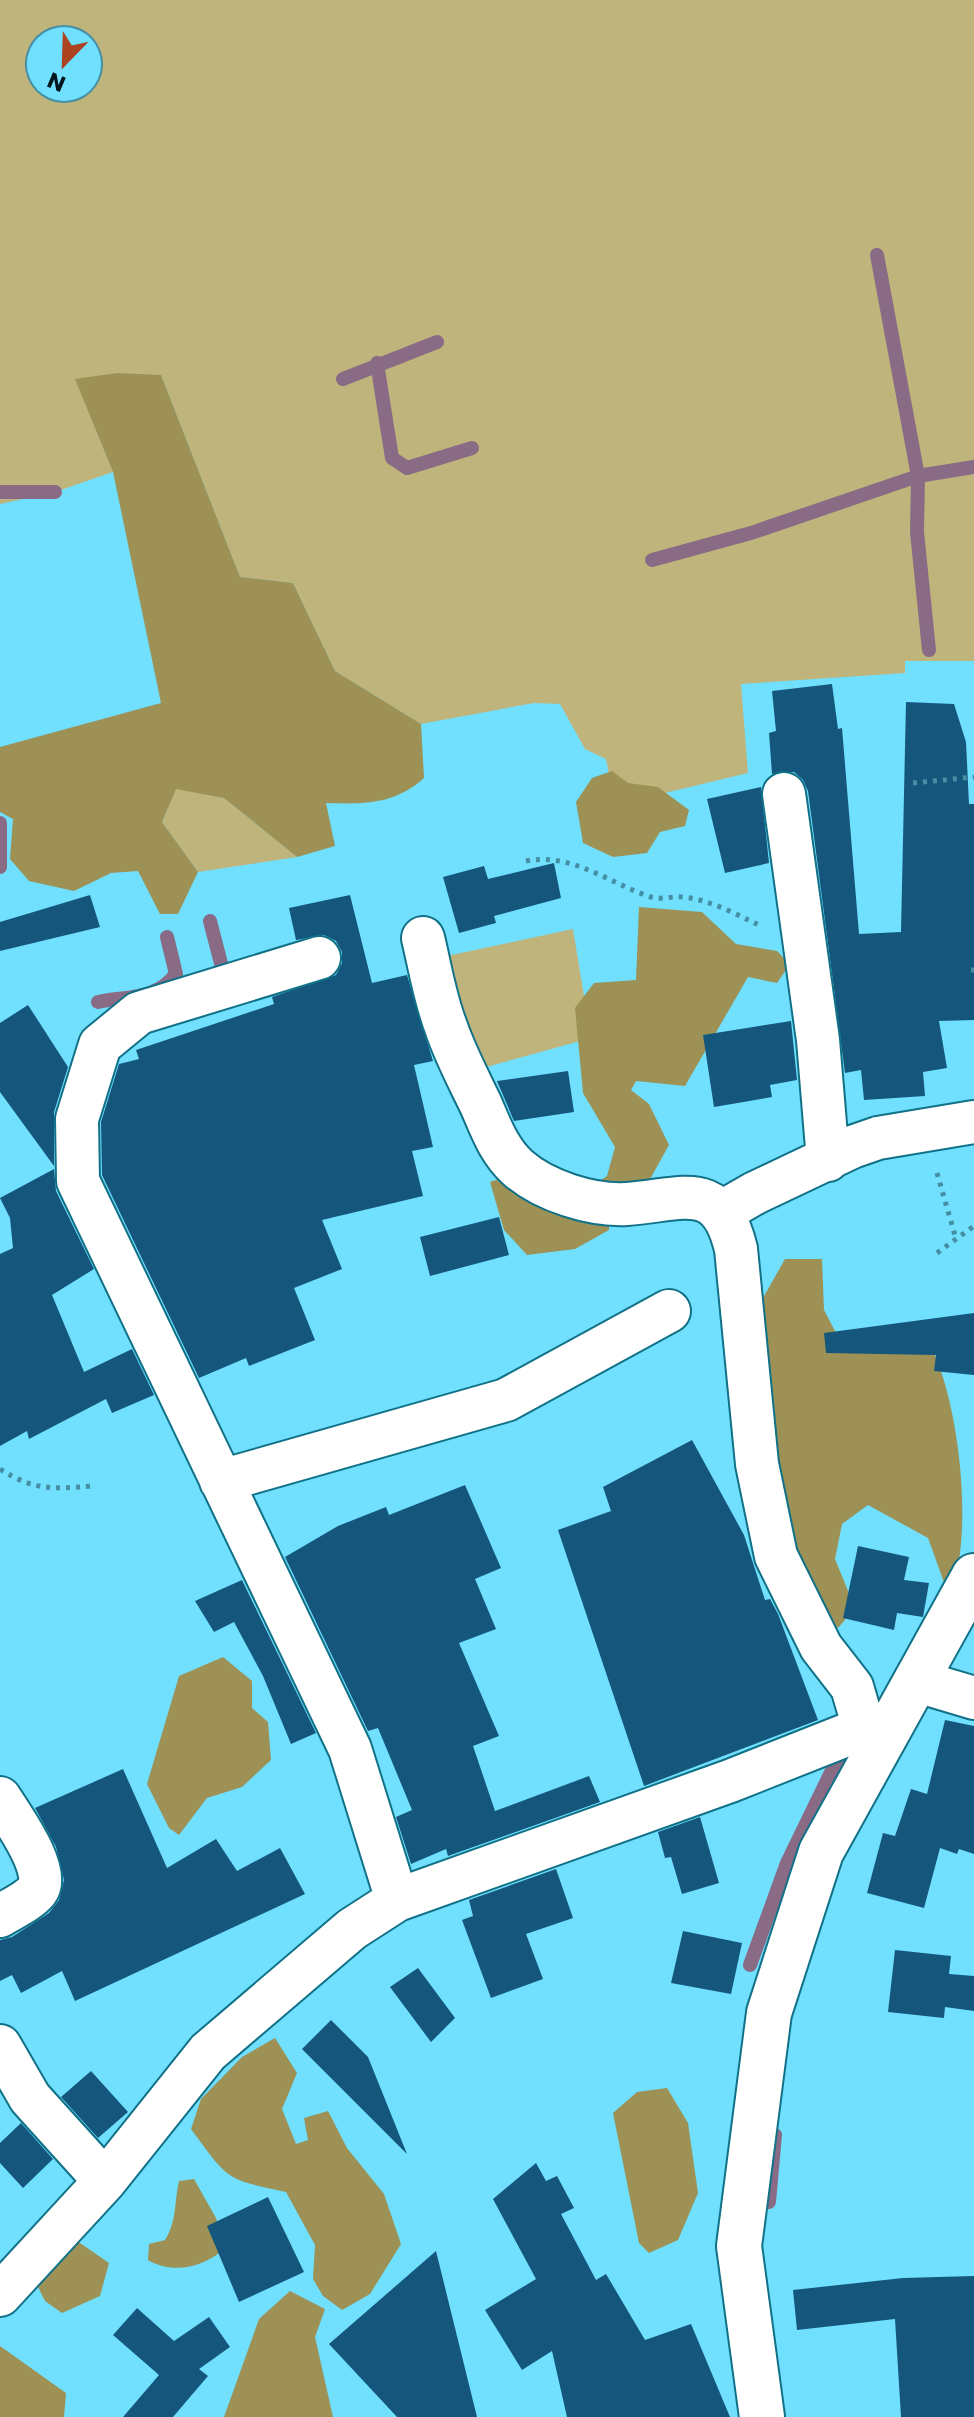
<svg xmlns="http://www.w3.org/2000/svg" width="974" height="2417" font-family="Poppins,sans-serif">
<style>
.green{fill:#bfb47b;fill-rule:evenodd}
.forest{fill:#9d9155}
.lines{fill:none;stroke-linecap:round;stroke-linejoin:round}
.stream{stroke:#8a6b86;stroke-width:14}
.building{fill:#15577c}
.street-casing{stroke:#117187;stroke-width:46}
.secondary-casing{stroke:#117187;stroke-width:48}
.path{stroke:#448fa4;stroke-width:5;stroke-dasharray:4 6;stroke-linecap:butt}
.street{stroke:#fff;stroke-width:42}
.secondary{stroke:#fff;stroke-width:44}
</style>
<rect width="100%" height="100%" fill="#71dffe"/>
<path class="green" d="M0,0H974V661H905V673L741,684L748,773L615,805L606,759L585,749L560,704L534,703L421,724L335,671L293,583L240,577L161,375L76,380L113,472L55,492L0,504ZM40,40H88V88H40Z
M176,788L224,798L297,857L198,872L162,822Z
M573,929L591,1038L479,1069L461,1019L447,956Z"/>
<path class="forest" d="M117,373L161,375L240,577L293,583L335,671L421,724L424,778C394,805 363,804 326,803L335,846L297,857L224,798L176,789L162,822L198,872L178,914H160L138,871L111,873L74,891L29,881L10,859L13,819L0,812V747L161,703L113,472L75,379Z
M612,771L628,783L658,787L689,810L685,826L660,832L647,853L613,857L583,843L576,802L592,778Z
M639,907L702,912L736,944L777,951L790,964L777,983L748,977L685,1086L636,1081L631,1090L649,1104L669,1145L649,1181L609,1215V1230L575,1249L527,1255L504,1230L490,1182L508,1176L591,1187L607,1176L615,1147L583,1093L575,1008L594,983L636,980Z
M785,1259H822L824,1310L846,1352L934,1353C961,1414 974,1542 949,1596L928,1538L868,1505L842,1524L835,1559L855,1608L838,1628L814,1607L796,1576L777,1464L759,1305Z
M223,1657L252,1681V1708L268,1722L271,1760L242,1787L207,1798L179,1835L169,1828L147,1784L179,1676Z
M275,2038L297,2073L282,2109L296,2144L308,2140L304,2118L328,2111L347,2148L384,2194L401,2244L370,2294L342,2310L323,2296L313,2279L315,2245L286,2192C224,2179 228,2179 191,2129L201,2099L242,2057Z
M667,2088L688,2123L698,2193L678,2240L649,2253L639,2243L613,2113L637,2092Z
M194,2179L216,2218L225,2248C205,2267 173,2275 148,2260L149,2244L165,2240C177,2221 174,2203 179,2181Z
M77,2241L109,2263L100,2296L62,2313L45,2301L35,2281Z
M290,2291L325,2309L315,2337L333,2417H224L259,2319Z
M0,2346L66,2393L64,2417H0Z"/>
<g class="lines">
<path class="stream" d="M877,255L918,476L917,532L929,650
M377,363L392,458L407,468L472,448
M343,379L437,342
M0,492H55
M652,560L751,533L918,476L974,467
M0,823V867
M210,921L224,975L234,972
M98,1002C127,996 157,1000 176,974L167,937
M750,1965L787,1863L839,1756
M769,2202L775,2135"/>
</g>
<path class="building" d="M832,684L838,729L842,728L859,934L901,932L906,702L954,704L966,742L969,804H974V1020L939,1021L947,1068L923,1072L925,1096L864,1100L861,1070L845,1073L808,791L803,780L794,772L772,774L769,733L776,731L772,691Z
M761,787L769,863L725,873L707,799Z
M554,863L561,898L494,916L496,923L459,933L443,877L484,866L488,879Z
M90,895L100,927L0,951V922Z
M350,895L372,983L407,975L433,1061L414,1065L433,1147L412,1151L423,1196L322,1220L342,1269L294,1288L315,1340L249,1366L246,1358L199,1378L102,1175L101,1122L119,1064L139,1059L136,1050L274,1004L272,997L336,975L342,963V952L336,941L324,935L296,940L289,908Z
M28,1005L68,1067L54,1112V1166L0,1092V1023Z
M791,1021L797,1080L770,1085L772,1097L714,1107L703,1035Z
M568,1071L574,1112L514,1121L497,1081Z
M54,1169L56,1191L94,1269L52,1295L84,1372L132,1349L154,1395L112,1413L106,1399L29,1439L27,1431L0,1446V1254L13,1248L10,1218L0,1198Z
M499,1217L509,1255L430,1276L420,1237Z
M974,1313V1375L934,1371L936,1355L826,1353L824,1333Z
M692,1440L744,1535L765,1600L770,1599L778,1614L818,1720L644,1786L558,1530L611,1511L603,1487Z
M465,1485L501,1568L475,1579L496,1629L459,1643L499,1736L473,1746L495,1811L589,1776L600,1802L448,1856L446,1849L411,1864L396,1817L412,1810L378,1728L368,1731L285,1557L338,1526L386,1507L389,1515Z
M858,1546L909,1557L904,1580L929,1583L923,1617L897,1613L894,1630L843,1618Z
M242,1580L316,1733L291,1744L263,1676L234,1622L214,1632L195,1601Z
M945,1720L974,1726V1854L959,1849L957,1854L940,1848L924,1908L867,1893L883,1833L895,1836L911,1789L927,1794Z
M123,1769L167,1868L216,1839L237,1871L280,1848L305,1894L75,2001L62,1971L21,1993L12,1975L0,1981V1940L12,1937L49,1913L59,1900L64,1880L56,1847L35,1808Z
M700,1817L719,1883L682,1894L671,1857L665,1858L658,1832Z
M556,1869L573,1918L526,1934L543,1979L491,1998L462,1920L473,1916L469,1900Z
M683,1931L742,1943L731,1994L671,1983Z
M895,1950L951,1956L949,1974L974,1976V2011L945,2007L944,2018L888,2012Z
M418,1968L455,2018L431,2042L390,1987Z
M331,2020L368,2057L407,2154L302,2049Z
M91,2071L128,2112L98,2138L61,2097Z
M21,2123L53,2159L23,2188L0,2163V2143Z
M536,2163L546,2181L557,2176L574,2208L561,2214L596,2280L606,2274L645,2340L691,2324L730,2417H567L552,2351L522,2370L485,2310L536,2279L493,2199Z
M268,2197L304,2272L239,2302L207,2226Z
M436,2251L477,2417H397L329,2344Z
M974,2276V2417H901L895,2319L797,2330L793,2290L903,2278Z
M137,2308L174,2341L209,2317L230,2347L199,2369L208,2376L173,2417H123L159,2375L113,2335Z"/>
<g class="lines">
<g class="street-casing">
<path id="street" d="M784,794L818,1040L828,1160
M423,938C430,967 435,999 446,1027C455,1054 469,1080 481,1105C491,1128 499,1151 518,1168C544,1191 592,1206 627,1204C683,1200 719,1178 736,1249L757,1464L776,1556L821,1647L852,1687L864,1728
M319,958L139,1013L100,1045L77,1119L78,1181L350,1749L397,1900
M722,1212L755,1193L852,1147L878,1138L974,1122
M221,1481L506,1400L669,1311
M917,1681L974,1698
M0,1798C11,1816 52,1871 37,1891C29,1901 11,1909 0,1916
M0,2046L30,2098L105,2181
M0,2295L105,2181L208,2052L352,1929L397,1900L730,1781L864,1728L884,1740"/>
</g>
<g class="secondary-casing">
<path id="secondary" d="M762,2417L739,2246L769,2013L821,1852L974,1576"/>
</g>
<path class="path" d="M913,783L974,777
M526,861C572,852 610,884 651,897C661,900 672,896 682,897C709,899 735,914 759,925
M971,970H974
M937,1173L956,1239
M937,1253L974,1226
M0,1469C34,1491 54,1489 92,1486"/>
<use href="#street" class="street"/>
<use href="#secondary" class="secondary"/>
</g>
<g transform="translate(64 64) rotate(203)"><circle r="38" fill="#71dffe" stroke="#448fa4" stroke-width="2"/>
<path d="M0-6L14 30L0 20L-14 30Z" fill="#ab4320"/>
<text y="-12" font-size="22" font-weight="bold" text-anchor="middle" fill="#01171d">N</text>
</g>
</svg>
